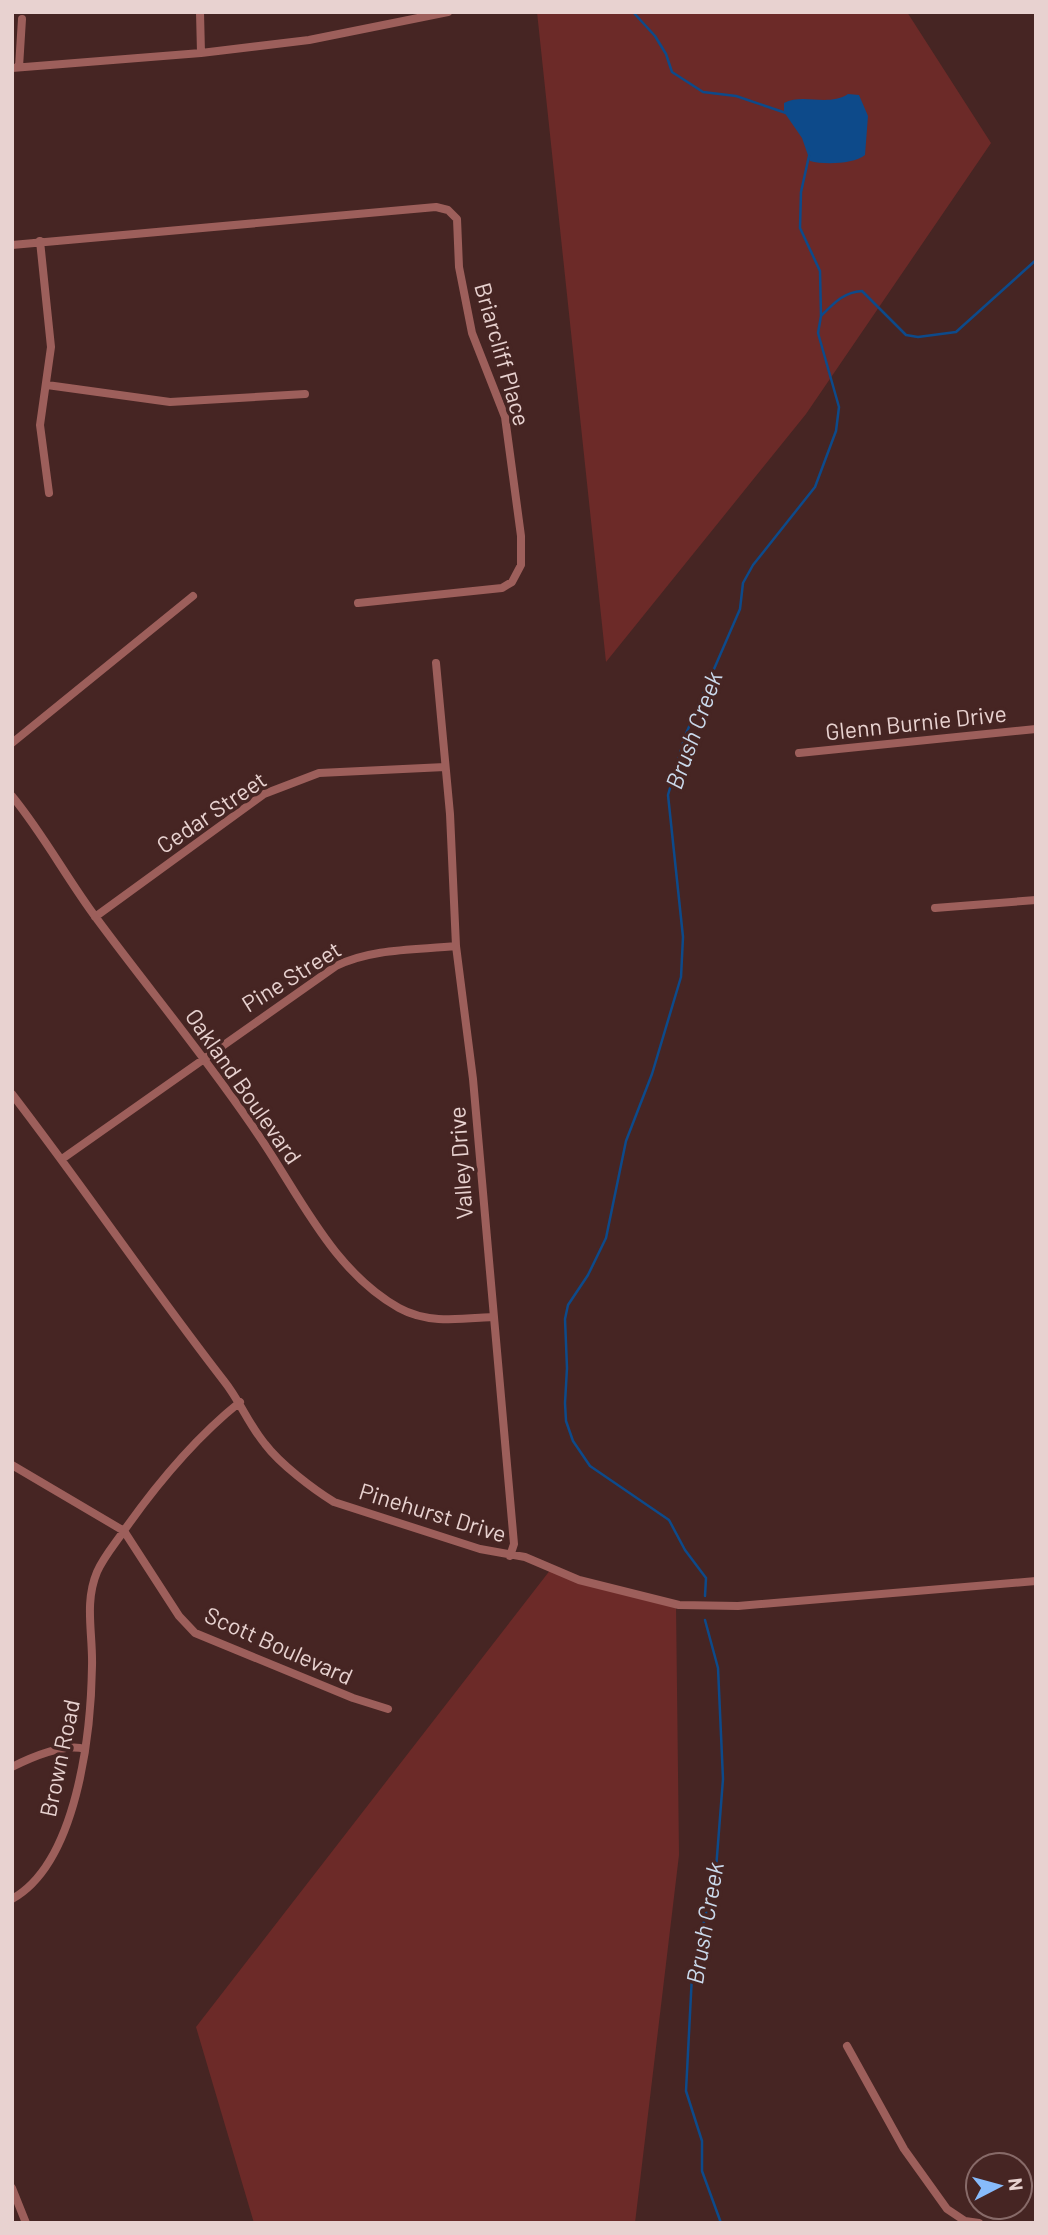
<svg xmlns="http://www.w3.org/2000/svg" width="1048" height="2235" font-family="Barlow,sans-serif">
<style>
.green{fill:#6c2a28}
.water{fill:#0d4a8a}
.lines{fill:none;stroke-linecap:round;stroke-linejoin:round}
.stream{stroke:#0d4a8a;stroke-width:2.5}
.minor{stroke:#9d5f5b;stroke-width:8}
.labels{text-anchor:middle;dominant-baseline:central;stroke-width:7;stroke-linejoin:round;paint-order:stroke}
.street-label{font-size:23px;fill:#e8d2d0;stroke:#462523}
.water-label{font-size:24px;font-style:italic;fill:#cad9eb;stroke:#462523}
</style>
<rect width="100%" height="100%" fill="#462523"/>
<path class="green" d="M537,12H907L991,143L806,414L606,662Z
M551,1569L676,1604L679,1855L635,2223H254L196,2027Z"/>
<path class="water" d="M848,94L859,95L868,116L865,155C854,164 824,165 810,161L802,138L784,112V103C803,93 828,107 848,94Z"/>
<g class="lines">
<path class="stream" d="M633,12L655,36L666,54L672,72L703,92L736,96L786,113
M821,316C834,303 844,292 862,291L906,335L918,337L956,332L1036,260
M705,1596L706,1578L685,1550L669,1520L590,1466L573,1441L566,1421L565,1403L567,1368L565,1319L568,1305L588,1275L606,1238L626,1141L652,1074L681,977L683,937L668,795L685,736L740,609L743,583L753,565L815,487L836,431L839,407L818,333L821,316L820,271L800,228L801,192L809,156
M705,1620L718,1668L723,1779L716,1869L692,1975L686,2091L702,2141V2171L721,2223"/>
<path class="minor" d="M200,12L201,53
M19,67L22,19
M12,68L201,53L309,40L448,12
M40,241L51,347L40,425L49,493
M12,245L436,207L448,210L457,219L459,267L472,333L505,417L521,536V565L512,582L502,588L358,603
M47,385L170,402L305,394
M436,663L450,814L456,946L473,1079L514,1544L510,1556
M12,743L193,596
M799,753L1036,729
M12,796C44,835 67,879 97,919C151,992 209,1061 259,1136C300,1196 333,1271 399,1308C428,1324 460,1319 492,1317
M935,908L1036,900
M95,917L264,794L319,773L445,767
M12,1094C85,1189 151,1287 224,1381C240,1401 249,1425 265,1444C280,1464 313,1489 334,1502L480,1549L525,1557L579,1580L679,1605L738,1606L1036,1581
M62,1159L336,966C372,948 418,950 456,946
M12,1465L124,1531L179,1616L195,1633L353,1698L388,1709
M12,1767C32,1757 64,1743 85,1749
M12,1899C77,1863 91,1734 92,1666C93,1634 84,1603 97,1572C103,1558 114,1545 123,1532C156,1485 195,1438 240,1402
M847,2046L904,2149L947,2209L965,2221L979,2223
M12,2188L26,2223"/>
</g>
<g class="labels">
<g class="street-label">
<text transform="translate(503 354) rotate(74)">Briarcliff Place</text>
<text transform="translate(916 722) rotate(-6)">Glenn Burnie Drive</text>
<text transform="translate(211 812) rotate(-34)">Cedar Street</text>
<text transform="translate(291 976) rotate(-32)">Pine Street</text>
<text transform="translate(244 1086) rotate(55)">Oakland Boulevard</text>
<text transform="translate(460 1163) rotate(-94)">Valley Drive</text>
<text transform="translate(433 1512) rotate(17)">Pinehurst Drive</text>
<text transform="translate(279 1645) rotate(24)">Scott Boulevard</text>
<text transform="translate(59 1758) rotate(-78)">Brown Road</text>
</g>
<g class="water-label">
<text transform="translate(693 730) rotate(-70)">Brush Creek</text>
<text transform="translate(704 1923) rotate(-80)">Brush Creek</text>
</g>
</g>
<rect width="1048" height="2235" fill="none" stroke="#e8d2d0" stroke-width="28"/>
<g transform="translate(999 2186) rotate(84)"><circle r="33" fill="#462523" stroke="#876a68" stroke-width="2"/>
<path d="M0-5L12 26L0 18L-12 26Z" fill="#87bbfb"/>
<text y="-10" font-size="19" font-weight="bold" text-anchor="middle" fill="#e8d2d0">N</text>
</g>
</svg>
